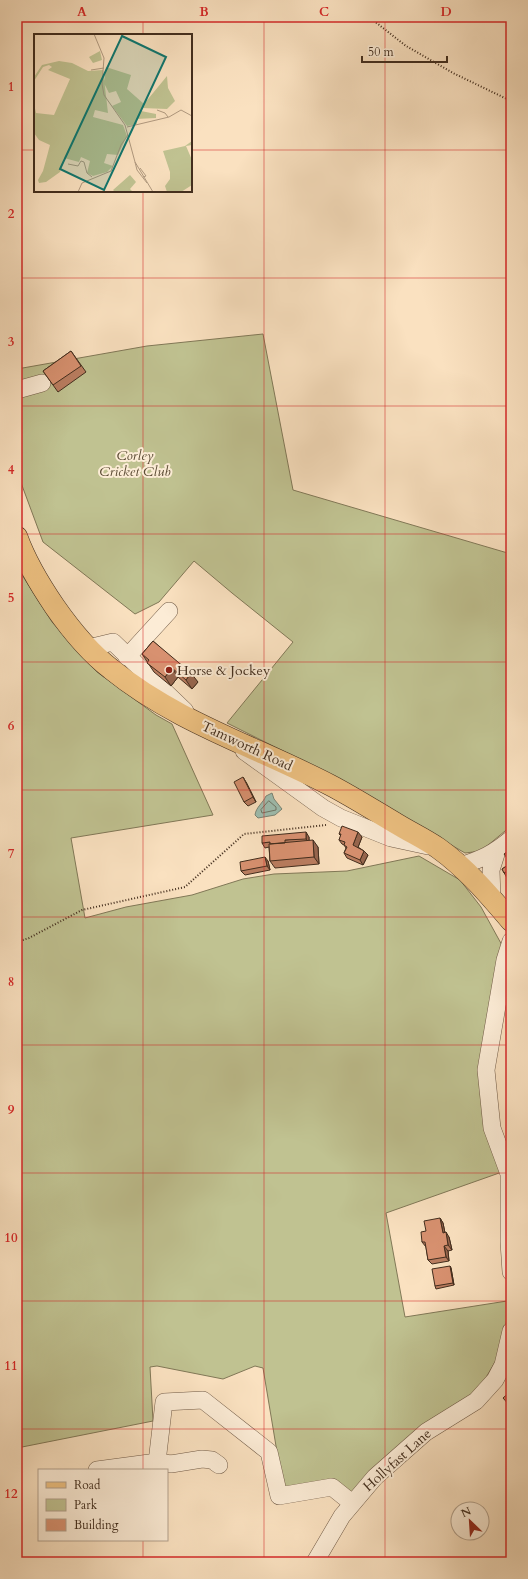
<svg xmlns="http://www.w3.org/2000/svg" width="528" height="1579" font-family="Cardo,serif">
<style>
.green{fill:#c0c291;stroke:#817857}
.water{fill:#9ebeb0;stroke:#798475}
.lines{fill:none;stroke-linecap:round;stroke-linejoin:round}
.shore{stroke:#707666;stroke-width:1}
.minor-casing{stroke:#705a46;stroke-width:18}
.major-casing{stroke:#422d1d;stroke-width:22}
.path{stroke:#422d1d;stroke-width:2;stroke-dasharray:1 2;stroke-linecap:butt}
.minor{stroke:#fcecd6;stroke-width:17}
.major{stroke:#edc080;stroke-width:21}
.wall{fill:#ba7d60;stroke:#422d1d}
.shaded-wall{fill:#97664e;stroke:#422d1d}
.building{fill:#d89170;stroke:#422d1d}
.grid{fill:none;stroke:#d62828;stroke-width:1;stroke-opacity:0.55}
.poi-dot{fill:#8f2418;stroke:#fcecd6;stroke-width:1.5}
.labels{text-anchor:middle;dominant-baseline:central;stroke-width:4;stroke-linejoin:round;paint-order:stroke}
.park-label{font-size:14px;font-style:italic;fill:#5b4b34;stroke:#fcecd6}
.poi-label{font-size:14px;fill:#422d1d;stroke:#fcecd6;text-anchor:start}
.street-label{font-size:14px;fill:#422d1d;stroke:#fcecd6}
.inset-road{fill:none;stroke:#b0997f;stroke-width:1}
.view{fill:#0f766e;fill-opacity:0.15;stroke:#0f766e;stroke-width:2}
.inset-edge{fill:none;stroke:#422d1d;stroke-width:2}
.neatline{fill:none;stroke:#d62828;stroke-width:1.5}
.grid-label{font-size:13px;text-anchor:middle;font-weight:bold;fill:#d62828}
</style>
<rect width="100%" height="100%" fill="#fae1c0"/>
<filter id="stains"><feTurbulence type="fractalNoise" baseFrequency=".005" numOctaves="4"/><feColorMatrix values="0 0 0 0 .2 0 0 0 0 .09 0 0 0 0 .02 0 0 0 .5 -.17"/></filter>
<radialGradient id="worn" r=".72"><stop offset=".6" stop-color="#630" stop-opacity="0"/><stop offset="1" stop-color="#630" stop-opacity=".3"/></radialGradient>
<path class="green" d="M263,334L293,490L511,554V826L481,851L465,853L331,775L227,723L293,642L232,593L194,561L159,602L135,614L43,542L17,472V369L147,346Z
M17,567L52,622L97,672L156,715L172,724L213,815L71,838L85,918L126,907L192,895L243,879L274,874L347,871L419,856L460,880L481,907L503,947L485,1033L502,1172L386,1213L405,1317L507,1301V1318L501,1352L478,1391L351,1498L283,1488L263,1368L255,1366L223,1379L157,1366L150,1367L153,1421L17,1448Z"/>
<path class="water" d="M272,793L274,799L282,809L275,815L258,818L255,815C256,807 263,803 266,796Z"/>
<g class="lines">
<path class="shore" d="M269,801L276,807V810L262,813L261,810Z"/>
<g class="minor-casing">
<path id="minor" d="M17,390L42,383
M88,648L113,642L185,711
M127,657L169,611
M244,751L323,808L341,818L391,838L428,846
M460,866C482,859 493,854 511,839
M492,898L491,870L497,851
M511,941L505,960L486,1070L492,1128L509,1174V1242L511,1272
M157,1462L171,1464L202,1459L212,1460L219,1465
M97,1470L157,1462L164,1402L203,1400L269,1452L279,1496L332,1487L352,1503
M315,1562L342,1516L375,1477L426,1432L476,1401L495,1380L503,1365L511,1331"/>
</g>
<g class="major-casing">
<path id="major" d="M17,537C26,562 40,585 55,607C71,630 89,652 111,669C176,722 257,747 330,785C353,797 375,811 397,824C410,832 425,839 438,848C466,868 489,895 511,921"/>
</g>
<path class="path" d="M369,17L406,46L453,73L511,101
M17,942L29,938L82,910L185,887L244,834L326,825"/>
<use href="#minor" class="minor"/>
<use href="#major" class="major"/>
</g>
<path class="wall" d="M71,351L86,372L58,392L43,371Z
M153,641L198,682L192,689L178,677L171,686L154,672L142,654Z
M246,782L256,802L248,806L244,802Z
M339,834L362,837L358,847L364,851L368,855L363,865L347,858L344,853L346,848L344,845L342,844L339,840L341,836Z
M309,837V840L318,847L319,864L275,868L270,861L269,847L265,848L262,843Z
M511,849V876L507,878L502,869L511,863Z
M268,861L270,870L245,875L241,871Z
M440,1218L443,1223L445,1233L449,1237L452,1250L448,1251L449,1261L432,1264L428,1260L426,1247L422,1242L426,1231Z
M450,1266L451,1268L454,1285L436,1289L435,1286Z"/>
<path class="shaded-wall" d="M172,668L178,677L171,686L165,677Z
M191,673L198,682L192,689L186,680Z
M243,777L246,782L256,802L253,797Z
M306,832L309,837V843L306,839Z
M358,832L362,837L357,850L353,845Z
M313,840L318,847L319,864L314,857Z
M364,851L368,855L363,865L360,860Z
M265,857L268,861L270,870L267,866Z
M440,1218L443,1223L446,1238L443,1233Z
M446,1232L449,1237L452,1250L448,1245Z
M444,1246L448,1251L449,1261L446,1257Z
M450,1266L451,1268L454,1285L453,1283Z"/>
<path class="building" d="M71,351L81,366L53,385L43,371Z
M153,641L191,673L186,680L172,668L165,677L147,663L149,660L142,654Z
M243,777L253,797L244,802L234,782Z
M342,826L358,832L353,845L364,851L360,860L344,853L347,847L344,845L345,842L339,840L341,834H339Z
M306,832V839L285,840V843L270,844V842L262,843V836Z
M313,840L314,857L270,861L269,844Z
M511,849V869L504,873L502,869L511,863L504,854Z
M265,857L267,866L241,871L240,862Z
M511,878V884L509,880Z
M440,1218L443,1233L446,1232L448,1245L444,1246L446,1257L428,1260L425,1242H422L421,1232L426,1231L424,1221Z
M450,1266L453,1283L435,1286L432,1269Z
M511,1391V1407L503,1398Z"/>
<path class="grid" d="M143,17V35M264,17V1562M385,17V1562M17,150H35M191,150H511M143,191V1470M17,278H511M17,406H511M17,534H511M17,662H511M17,790H511M17,917H511M17,1045H511M17,1173H511M17,1301H511M17,1429H511M143,1540V1562"/>
<circle class="poi-dot" cx="169" cy="670" r="4"/>
<g class="labels">
<g class="park-label">
<text x="135" y="455">Corley<tspan x="135" dy="16">Cricket Club</tspan></text>
</g>
<g class="poi-label">
<text x="177" y="670">Horse &amp; Jockey</text>
</g>
<g class="street-label">
<text transform="translate(247 746) rotate(25)">Tamworth Road</text>
<text transform="translate(397 1460) rotate(-42)">Hollyfast Lane</text>
</g>
</g>
<g transform="translate(34 34)">
<rect width="158" height="158" fill="#fae1c0"/>
<path d="M66,17L68,26L59,29L55,23ZM25,27L38,29L54,37L69,36L74,79L61,76L59,83L89,91L93,102L84,121L73,120L70,129L79,132L73,138L59,142L53,139L56,127L47,123L45,128L30,124L26,138L12,148L5,149L4,146L9,137L16,111L5,106L0,99V70L2,79L20,81L36,45L14,36L18,33L15,31L9,33L0,47V43L8,31ZM72,33L97,41L93,55L110,70L133,42L134,54L141,67L133,75L108,74L107,77L122,80V84L102,85L103,90L93,92L78,72L87,68L82,57L75,59L70,49ZM158,107V111L152,112L158,126V151L147,158H133L131,152L136,145V138L129,117L151,112ZM96,141L102,148L96,155L99,158H81L79,156Z" fill="#c0c291"/>
<path class="inset-road" d="M60,0L70,24L68,50L70,61L91,91L101,128L119,158M57,36L70,34M123,76L131,79L134,83M93,93L135,83L147,76L158,82M101,128L103,136L113,149M34,130L44,132L47,127L50,128L53,139L58,143M106,134L112,142L109,143M44,158L48,149L77,137L87,111L94,101"/>
<path class="view" d="M88,2L132,23L70,156L26,135Z"/>
<rect width="158" height="158" class="inset-edge"/>
</g>
<rect width="528" height="1579" fill="none" stroke="#fae1c0" stroke-width="44"/>
<rect x="38" y="1469" width="130" height="72" fill="#fcecd6" stroke="#b2a08c"/>
<rect x="46" y="1482" width="20" height="6" fill="#edc080" stroke="#b2a08c"/>
<text x="74" y="1489" font-size="12" fill="#422d1d">Road</text>
<rect x="46" y="1499" width="20" height="12" fill="#c0c291" stroke="#b2a08c"/>
<text x="74" y="1509" font-size="12" fill="#422d1d">Park</text>
<rect x="46" y="1519" width="20" height="12" fill="#d89170" stroke="#b2a08c"/>
<text x="74" y="1529" font-size="12" fill="#422d1d">Building</text>
<g transform="translate(470 1521) rotate(335)"><circle r="19" fill="#fcecd6" stroke="#b2a08c"/>
<path d="M0-3L7 15L0 10L-7 15Z" fill="#8f2418"/>
<text y="-6" font-size="11" font-weight="bold" text-anchor="middle" fill="#422d1d">N</text>
</g>
<path d="M362 56v6h85v-6" fill="none" stroke="#422d1d" stroke-width="2"/>
<text x="368" y="56" font-size="12" fill="#422d1d" stroke="#fcecd6" stroke-width="3" paint-order="stroke">50 m</text>
<rect x="22" y="22" width="484" height="1535" class="neatline"/>
<g class="grid-label">
<text x="82" y="16">A</text>
<text x="204" y="16">B</text>
<text x="324" y="16">C</text>
<text x="446" y="16">D</text>
<text x="11" y="91">1</text>
<text x="11" y="218">2</text>
<text x="11" y="346">3</text>
<text x="11" y="474">4</text>
<text x="11" y="602">5</text>
<text x="11" y="730">6</text>
<text x="11" y="858">7</text>
<text x="11" y="986">8</text>
<text x="11" y="1114">9</text>
<text x="11" y="1242">10</text>
<text x="11" y="1370">11</text>
<text x="11" y="1498">12</text>
</g>
<rect width="100%" height="100%" filter="url(#stains)"/>
<rect width="100%" height="100%" fill="url(#worn)"/>
</svg>
